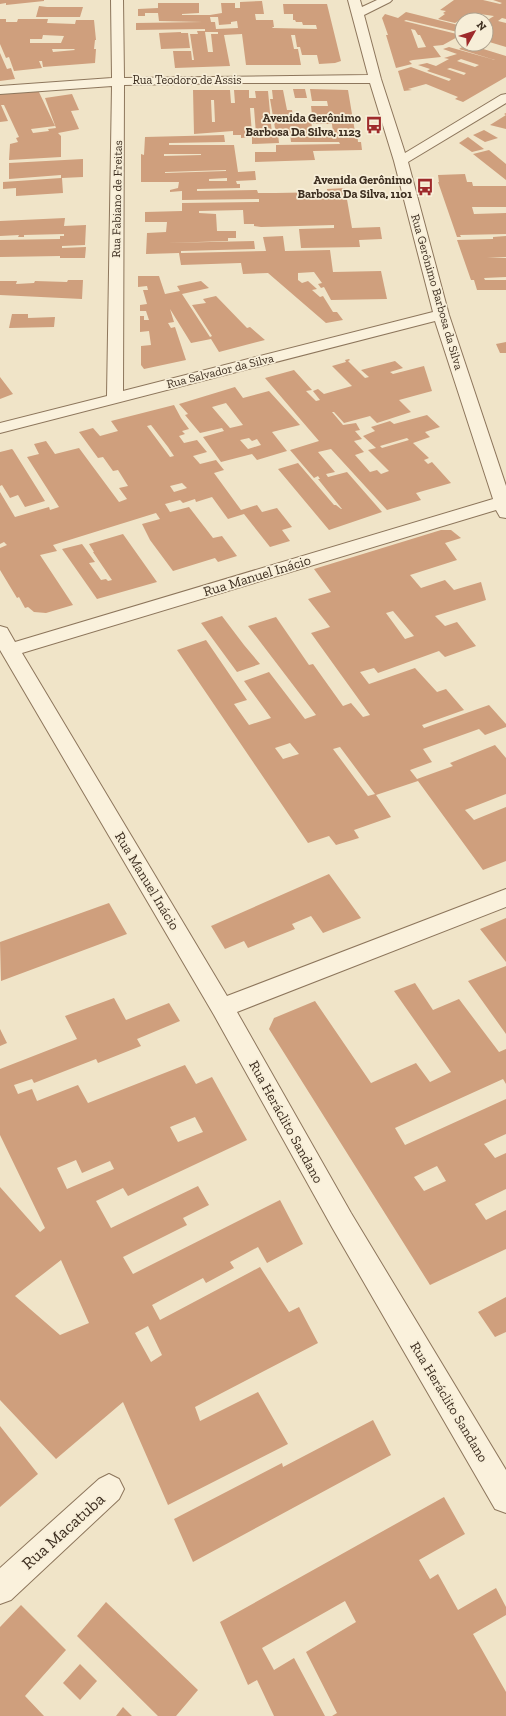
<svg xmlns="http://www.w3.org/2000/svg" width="506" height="1716" font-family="'Zilla Slab',serif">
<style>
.building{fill:#cf9f7d;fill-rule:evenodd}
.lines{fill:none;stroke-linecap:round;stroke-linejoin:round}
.minor-casing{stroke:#8d765c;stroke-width:2}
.minor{fill:#faf1dc;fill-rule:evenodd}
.labels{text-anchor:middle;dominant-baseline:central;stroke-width:3.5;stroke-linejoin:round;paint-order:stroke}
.far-street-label{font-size:12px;fill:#3d2e20;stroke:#f7eed8}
.far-poi-label{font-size:12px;font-weight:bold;fill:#3d2e20;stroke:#f7eed8;text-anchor:end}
.street-label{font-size:14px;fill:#3d2e20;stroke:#f7eed8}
.near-street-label{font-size:17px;fill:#3d2e20;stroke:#f7eed8}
</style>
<rect width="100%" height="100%" fill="#f0e4c8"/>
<path class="building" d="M0,0H44V1L6,5V3L0,4Z
M454,0H483L500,4L502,3L493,0H506V19L502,18L498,21L506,23V47L486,41V21L494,16L480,14L470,20L463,18L455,23L438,19L445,14L443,13L446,11L440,10Z
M262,1L264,14H255L256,20H273L274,27H272L273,28L317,29L316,25H303L302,22H296L295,20H293V14H284L283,4H327L341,61L335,63L319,64L317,55H302L300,47H297L295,35H291L294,49H298L301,65H246L242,34L224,35L230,66L175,68L173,51H191L192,60H194L190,34H198L197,31H205V29L136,30V23L203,22L159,21L158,13H145V16H138V9L158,8V3H199V13L182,14V15H210L222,13L221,3H235V8H240V2ZM210,17H218L219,25L231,24V22L237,21L238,28L216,29L215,22H211ZM205,32H218V34H211L213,52H208Z
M39,6L47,7H83L80,17H36Z
M406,12L462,26V33L406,20L404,21L461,35L443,45L433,46L441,57L413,60L409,61L412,64L396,68L386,35H388L382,18L385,14L398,18ZM411,29L415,30L418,35H420L426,47L418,48Z
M0,19H6V22H17L18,19H48L47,23L75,24L76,20H94L96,40H95L94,49H96L95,63L43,67L42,61H39L42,68L14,71L9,57L6,58L0,44ZM43,35L64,36L61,43H30V39H42ZM52,49H74L75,50L53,52Z
M181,32V33H188L190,48L161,49L159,33Z
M467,44L506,56V77L463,102L455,99L458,97L426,84L408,89L412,90L404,91L398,71L411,67L449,81L451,79L427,71L430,69L418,65L427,63L436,66L449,59L444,58L457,54L443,49L449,47L495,60L459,49ZM461,59L479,65L475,67L457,61ZM450,68L466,73L464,75L447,69Z
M0,53L7,69L11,68L15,79L0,81Z
M293,89H305L307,98H295Z
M310,89L348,90L355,132H357L358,142H361L362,150L313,151L315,160L255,162V152H276V145L340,144L339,142H291L290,134H278L279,143L252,144V137L241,138V135H233V131L194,134L193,90H230L231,103H235L234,90H249V98H256L255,91H268L272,134H276L270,99H273L272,90H283L287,110H292L293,116H289L290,122H294V118H300L301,121H311L313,133H333L332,124H313L311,106H328L327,101H312ZM211,100H214L215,122H212ZM250,108H254L256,134H252Z
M38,90L55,126L31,129L33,133L49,131L48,129L56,128L45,98L72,94L79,110L71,111L79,129L58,133L61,136V157L9,160L10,144L18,142L16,138L19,137L4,105H1L8,121L0,122V94Z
M506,113V129L490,125L506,115L504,114Z
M484,130L498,138L485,142L473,135Z
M224,135L225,142L169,143V145H234L238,172L255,171L256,180L236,181L237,184H240V188L197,189V191L257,190L258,193H276L327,192V189L345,188L352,228L380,227L382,239L359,240L360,247L301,248L299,229L334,228V225L261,227L254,226V224H244L243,210L199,211V213L216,214L217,231H236V238H228V241L167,243L254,241L255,249L181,251V253L266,251L263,237L283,236L285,251L330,250L333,272L381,271L387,299L331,300L324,287L321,288L318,284L322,283L314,272L298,273V280L302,283L308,281L317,289L312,290L320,297L323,296L333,312H337L343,320L326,323L268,273L243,274L241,263L181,265L179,253L146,254L147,233L166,232L167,222H145V212L182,211V203L259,202V199L182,200V191L170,192V190L178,188L179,182H141V154L144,155L145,137ZM164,154H201V155L164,156ZM226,170V171L165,173V172ZM227,178V181H209V179Z
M468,137L484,149L472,152L459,143Z
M489,150L506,164V180L473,154Z
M83,159V177L62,178L63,193L16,196V188L3,189V182L61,178V175L9,179V163Z
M465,174L467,182H472L473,186H506V207H472L474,214L506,213V234L460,235L461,237H457L438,182H439L438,175Z
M65,218L64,226L86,225L85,245L62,246V248L86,247L85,258H60V256L0,257V240L60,239V236H64V234L24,235V237H18L19,235L0,236V221Z
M506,236V257H487L506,258V277L484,278L485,280H506V290H477L474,280H471L457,240L493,239V237Z
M138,276H159L165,294L180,291L177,286L201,281L209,288L182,294L210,337L212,336L192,305L206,303L203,299L216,296L247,328L250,327L265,340L219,352L211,339L191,343L170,309L174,322L168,323L171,328L175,327L186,360L144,369L141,365V346L151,345L149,331L140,332V316H144V320H149L146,311H140V305L147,304L143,290H148L147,286L138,287Z
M68,280H83L82,299L0,295V281H17L16,284L34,283L35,281L67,282Z
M12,314H28V318L55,317L54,327L9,328Z
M506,342V353H500L496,344Z
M349,359L350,360L348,361L365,378L369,377L361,370L395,361L403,368L390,372L393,374L424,366L432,391L399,400L411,412L377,423L370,416L344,423L334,412H332L343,425L356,423L360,430L355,431L362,439L354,441L364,452L355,455L370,472L377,470L381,474L389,471L368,450L376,448L363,436L375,431L371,427L390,421L394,424L427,415L440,427L425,432L430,437L413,443L429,458L424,460L428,464L432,462L451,483L416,493L421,500L387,510L331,449L318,452L335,472L326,474L328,477L347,472L382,512L329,530L278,469L298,463L334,505H336L341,509H342L318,479H320L318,476L314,478L290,450L319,441L265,378L294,370L312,390L306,391L316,401L320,400L313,391L318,389L324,394L352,386L332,366L346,362L345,360ZM407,438L409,440L382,448L380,446Z
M0,377L13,394L0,399Z
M235,387L243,398L269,391L300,425L272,432L287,451L257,460L252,454L221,462L203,437L224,431L222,428L200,433L185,415L188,414L179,404ZM226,403L243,425L230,428L212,407ZM249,438L252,441L257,439L261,445L248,449L240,440Z
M174,405L181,418L189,429L182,431L185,434L179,436L184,443L197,440L207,452L193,456L200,464L216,460L224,470L214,473L241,510L257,505L262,512L277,508L292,527L282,530L290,541L270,547L244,514L228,519L212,497L196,502L195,499L183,503L180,500L165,504L170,512L189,507L213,538L222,536L237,556L218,562L215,558L173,571L150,540L142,524L160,519L156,513L53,545L57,551L40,555L73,605L46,613L34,612L28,607L25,608L19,597L17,598L0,570V548L7,545L4,542L0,544V492L15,517L49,507L50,510L59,507L27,457L39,454L34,444L46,441L55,454L79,448L119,502L127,499L119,488L128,486L118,470L113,471L103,457L98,458L79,432L93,428L100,436L118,431L111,421ZM151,425L168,447L174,456L170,457L147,426ZM182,483L187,488L174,492L170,486Z
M12,449L13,450L45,501L25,507L18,495L10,498L2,485L0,486V452Z
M441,530H451L461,538L445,543L457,560L410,575L421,588L445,580L454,590L481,582L486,600L435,616L445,626L457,622L476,646L445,657L439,651L378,673L374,668L360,672L369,684L415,668L437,692L446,689L464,710L422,725L424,728L489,705L506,724V727L485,735L479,729L423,749L432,762L410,770L417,779L453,766L450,763L495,745L506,758V794L465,810L474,820L506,807V861L483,870L418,781L376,795L391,817L354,830L359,838L336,845L329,836L308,843L177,650L206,640L247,700L234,704L249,725L271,718L244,681L269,672L305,719L316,715L248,626L276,617L309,665L313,664L343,706L351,703L363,717L370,715L311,633L330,627L308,599L331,592L314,569ZM393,611L414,636L405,639L386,613ZM290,743L299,754L283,759L275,748ZM340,747L375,794L368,796L333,749Z
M123,534L157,582L97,599L62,549L82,544L95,562L89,563L101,580L106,579L108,581L112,580L93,552H94L89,544Z
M222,616L244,645L260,664L237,672L201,623Z
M329,874L361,918L323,933L311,916L292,924L295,929L248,948L244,941L225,949L211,926Z
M109,903L127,934L1,981L0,942Z
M506,918V962L480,929Z
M506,966V1034L468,981Z
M415,983L433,1010L459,999L499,1052L506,1049V1084L503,1079L395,1128L405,1145L506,1099V1134L484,1144L495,1158L506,1153V1189L475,1204L486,1220L506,1210V1249L430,1285L269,1029L274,1018L315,1001L371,1083L416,1063L430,1082L451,1072L394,991ZM437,1166L446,1181L424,1191L414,1177Z
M114,998L126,1020L169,1003L180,1021L137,1039L141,1046L98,1063L96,1059L34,1083L32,1079L14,1085L18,1094L32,1089L37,1101L78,1085L88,1103L185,1065L196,1084L212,1077L247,1140L128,1196L123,1188L96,1201L111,1228L198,1186L209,1205L183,1218L187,1225L123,1257L133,1274L280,1200L303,1244L267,1263L258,1247L230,1262L234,1268L206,1283L203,1278L152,1305L160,1320L260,1267L289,1312L299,1307L318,1343L195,1407L200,1421L258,1392L288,1444L168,1505L123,1402L56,1459L0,1400V1187L40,1232L45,1228L0,1135V1069L77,1039L65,1016ZM195,1117L203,1132L178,1142L170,1127ZM76,1160L82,1173L110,1161L114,1169L67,1189L57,1168ZM61,1260L89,1323L60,1335L15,1296ZM148,1326L162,1355L151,1362L135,1333Z
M0,1029L7,1043L0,1046Z
M506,1297V1332L495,1337L478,1312Z
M373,1420L391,1455L193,1562L174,1519L282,1463L283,1467Z
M0,1426L38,1474L0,1507Z
M444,1497L465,1534L419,1560L430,1579L438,1574L458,1610L496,1588L506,1607V1615L473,1634L506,1692V1716H332L337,1713L306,1652L356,1622L345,1601L262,1648L274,1670L294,1658L325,1716H274L257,1680L248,1685L220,1622Z
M106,1602L198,1690L176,1716H158L77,1636Z
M21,1605L66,1650L25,1696L44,1716H0V1627Z
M80,1664L97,1681L80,1700L63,1683Z
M123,1707L132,1716H116Z"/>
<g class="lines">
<g class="minor-casing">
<path id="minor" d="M111,0H123L124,78L368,75L348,0H360L362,7L377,0H392L390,2L364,15L381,79L405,153L501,95L506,94V103L408,162L449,315L506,486V518L500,517L496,510L22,653L227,996L506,889V907L237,1012L351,1213L506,1470V1513L495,1509L333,1229L214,1015L0,650V626L7,628L15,642L493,499L435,321L0,433V423L107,396L112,86L0,94V86L112,78ZM234,83H370L394,161L433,312L123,391L124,85Z
M109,1474L119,1479L124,1489L119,1499L11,1600L0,1604V1568L99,1479Z"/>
</g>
<use href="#minor" class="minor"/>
</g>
<defs>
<g id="bus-bare" transform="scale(1.38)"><path d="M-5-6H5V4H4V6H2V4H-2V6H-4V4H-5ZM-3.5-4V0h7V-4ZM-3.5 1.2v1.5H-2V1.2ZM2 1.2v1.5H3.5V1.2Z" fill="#9e2a2b" stroke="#f7eed8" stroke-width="2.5" paint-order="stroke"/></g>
</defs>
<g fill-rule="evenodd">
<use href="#bus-bare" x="374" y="125"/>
<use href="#bus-bare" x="425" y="187"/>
</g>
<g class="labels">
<g class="far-street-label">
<text x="187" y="80">Rua Teodoro de Assis</text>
<text transform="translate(117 199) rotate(-89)">Rua Fabiano de Freitas</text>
<text transform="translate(437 292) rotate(74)">Rua Gerônimo Barbosa da Silva</text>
<text transform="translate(220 371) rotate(-14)">Rua Salvador da Silva</text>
</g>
<g class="far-poi-label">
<text x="361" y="118">Avenida Gerônimo<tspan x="361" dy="14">Barbosa Da Silva, 1123</tspan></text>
<text x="412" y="180">Avenida Gerônimo<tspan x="412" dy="14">Barbosa Da Silva, 1101</tspan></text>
</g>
<g class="street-label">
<text transform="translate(257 576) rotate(-17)">Rua Manuel Inácio</text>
<text transform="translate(147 881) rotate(59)">Rua Manuel Inácio</text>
<text transform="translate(286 1122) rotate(61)">Rua Heráclito Sandano</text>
<text transform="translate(449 1402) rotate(59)">Rua Heráclito Sandano</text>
</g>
<g class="near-street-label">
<text transform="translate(63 1531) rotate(-42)">Rua Macatuba</text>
</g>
</g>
<g transform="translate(474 32) rotate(51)"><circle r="19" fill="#f7eed8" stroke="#ada18e"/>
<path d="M0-3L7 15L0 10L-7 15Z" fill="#9e2a2b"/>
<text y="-6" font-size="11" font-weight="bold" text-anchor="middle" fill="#3d2e20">N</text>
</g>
</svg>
